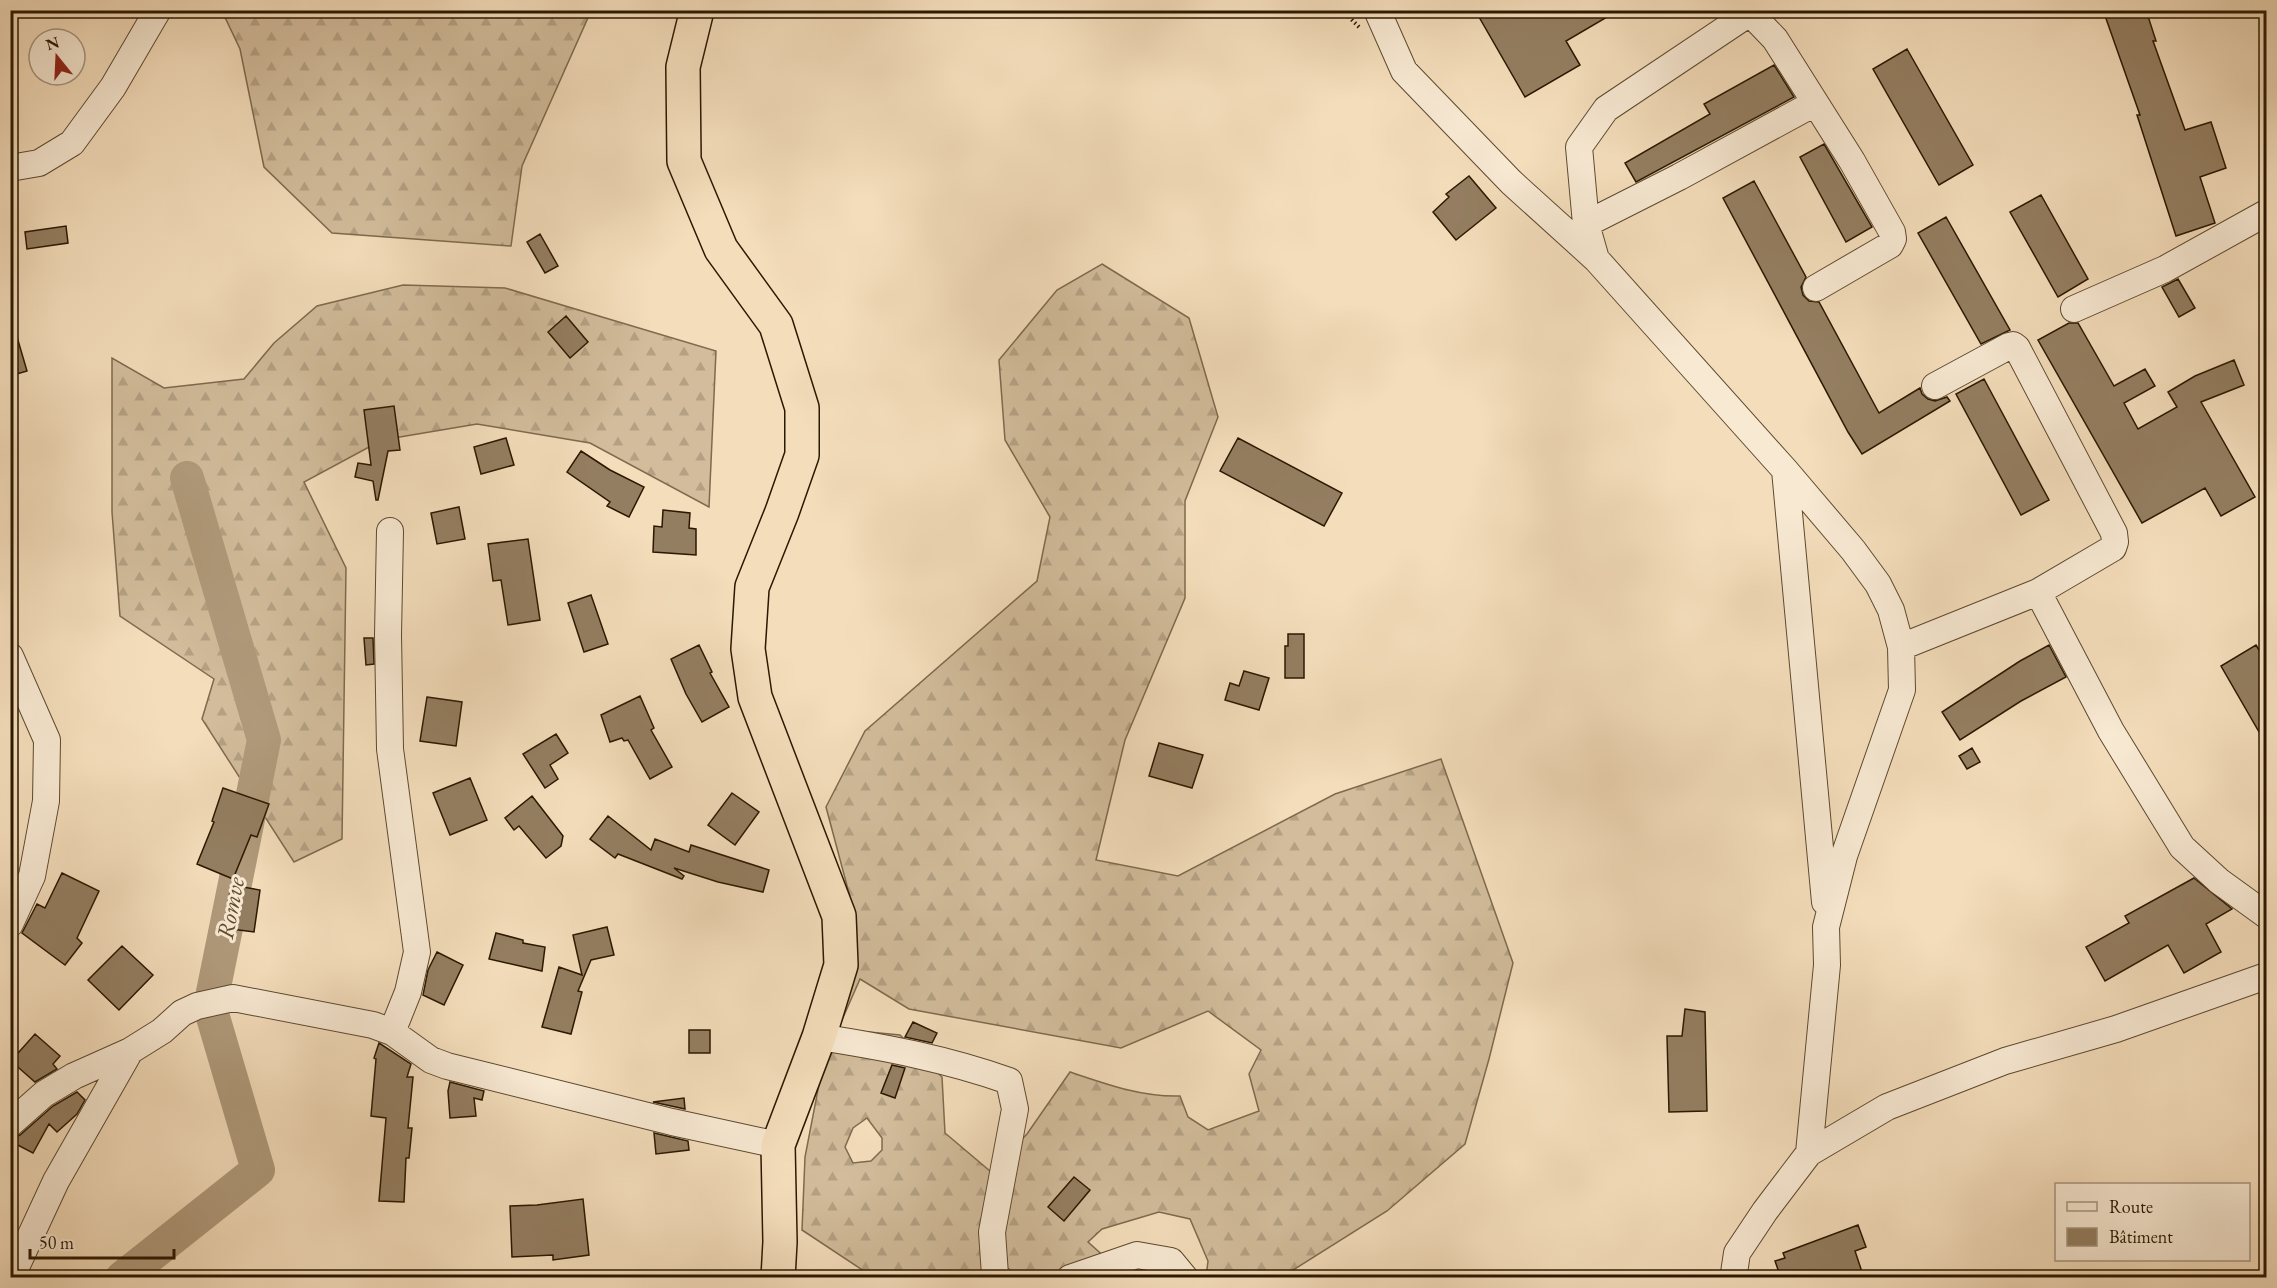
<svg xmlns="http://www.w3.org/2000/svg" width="2277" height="1288" font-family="'EB Garamond',serif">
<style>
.forest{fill:url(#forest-firs);stroke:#7e6a4e;stroke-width:1.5;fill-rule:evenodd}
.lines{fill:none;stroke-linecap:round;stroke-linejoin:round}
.river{stroke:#b09a7b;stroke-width:34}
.building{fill:#947e61;stroke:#2b1800;stroke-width:1.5}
.minor-casing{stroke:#5d492f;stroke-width:28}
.highway-casing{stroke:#2b1800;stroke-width:36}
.path{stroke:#2b1800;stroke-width:4;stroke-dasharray:1.5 3;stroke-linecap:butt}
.minor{stroke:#f8e9d3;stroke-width:26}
.highway{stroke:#f4ddbb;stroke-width:33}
.labels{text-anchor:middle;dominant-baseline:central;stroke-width:6;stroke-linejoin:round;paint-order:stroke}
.water-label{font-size:24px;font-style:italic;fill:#604c31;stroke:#f8e9d3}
</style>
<defs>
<pattern id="forest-firs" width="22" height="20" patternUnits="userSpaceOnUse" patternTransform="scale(1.5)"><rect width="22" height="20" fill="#d2bc9b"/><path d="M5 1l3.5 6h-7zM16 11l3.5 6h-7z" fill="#b4a184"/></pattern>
</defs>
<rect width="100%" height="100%" fill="#f4ddbb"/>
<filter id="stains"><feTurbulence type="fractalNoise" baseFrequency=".00333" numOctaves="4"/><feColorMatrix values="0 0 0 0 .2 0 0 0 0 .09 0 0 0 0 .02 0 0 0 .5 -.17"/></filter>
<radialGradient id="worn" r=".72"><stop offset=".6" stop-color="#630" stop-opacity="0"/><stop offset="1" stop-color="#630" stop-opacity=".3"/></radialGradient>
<path class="forest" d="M222,11H591L522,166L511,246L332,233L264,167L240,49Z
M1102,264L1189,318L1218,417L1185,501V598L1125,740L1096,860L1178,876L1335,794L1441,759L1513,963L1489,1059L1465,1144L1387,1211L1282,1277H1206L1208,1261L1190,1219L1159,1212L1102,1229L1088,1242L1127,1277H873L802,1230L805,1157L853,908L826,807L865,731L1037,581L1050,517L1005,440L999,360L1057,290ZM860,979L909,1009L1121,1048L1208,1011L1261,1050L1249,1074L1259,1111L1208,1130L1188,1117L1180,1096C1142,1097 1105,1084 1070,1072L1027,1134L990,1171L945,1133L942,1077L900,1035L838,1029ZM867,1118L882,1138V1150L871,1161L853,1163L845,1147L853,1128Z
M403,285L505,288L716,351L709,507L590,443L477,424L382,440L304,482L346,568L342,839L294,862L202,719L214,679L120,616L112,512V358L164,388L244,379L274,343L317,306Z"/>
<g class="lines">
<path class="river" d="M122,1278L258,1170L210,1007L264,740L187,478"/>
</g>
<path class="building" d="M1475,10H1619L1566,41L1580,65L1525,97Z
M2103,10H2146L2156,41H2153L2185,130L2211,122L2226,168L2200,177L2215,223L2176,236L2137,115H2140Z
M1907,49L1973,165L1939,185L1873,69Z
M1774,65L1794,97L1636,182L1625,163L1710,114L1704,104Z
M1824,144L1872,227L1846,242L1800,157Z
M1469,176L1496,208L1456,240L1433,212L1449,197L1446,194Z
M1754,181L1806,277L1801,287L1803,295L1809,301L1819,302L1879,413L1920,388L1922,394L1928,399L1935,401L1947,397L1950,401L1862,454L1848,432L1723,198Z
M2041,195L2088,279L2058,297L2010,212Z
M1946,217L2010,330L1981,344L1918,233Z
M66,226L68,243L27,249L25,232Z
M540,234L558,266L545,273L527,242Z
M2178,279L2195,308L2179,317L2162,287Z
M566,316L588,342L570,358L548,332Z
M2069,323H2078L2114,386L2145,369L2155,386L2124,403L2138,429L2177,407L2168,392L2195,376L2234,360L2244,385L2201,402L2255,497L2221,516L2205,488L2142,523L2038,340Z
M10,330H15L27,371L10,376Z
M1984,379L2049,500L2021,515L1956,394Z
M394,406L400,450L388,451L378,500H376L373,481L355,477L358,463L371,465L364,410Z
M506,438L514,465L481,474L474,447Z
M1238,438L1342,493L1324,526L1220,471Z
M581,451L610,470L644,487L629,517L607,506L610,502L567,472Z
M459,507L465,539L437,544L431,513Z
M663,510L690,513L689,528L696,529V555L653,552L654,526L662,527Z
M528,539L540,620L508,625L501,580L493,581L488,544Z
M591,595L608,644L584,652L568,603Z
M1288,634H1304V678H1285V646H1288Z
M364,638H373L374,664L366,665Z
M699,645L712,672L710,673L729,707L702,722L686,694L671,659Z
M2049,645L2066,677L2021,701L1960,740L1942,712L2020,661Z
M2256,645L2266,662V744L2221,666Z
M1244,671L1269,678L1259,710L1225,700L1230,683L1239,686Z
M640,696L654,728L651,730L672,767L650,779L628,740L624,741L622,738L610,742L601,715Z
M427,697L462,702L456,746L420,741Z
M556,734L568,753L550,765L558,779L545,788L523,754Z
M1159,743L1203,755L1192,788L1149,776Z
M1972,748L1980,762L1967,769L1959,756Z
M470,778L487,820L450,835L433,793Z
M223,788L269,804L257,837L251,835L233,879L197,864L214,822L212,821Z
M732,793L759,812L735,845L708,825Z
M532,796L563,836L561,846L546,858L519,826L514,830L505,818Z
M608,816L651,850L655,839L689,852L691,845L769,870L763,892L718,882L674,868L684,876L682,879L618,854L615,858L590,839Z
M62,873L99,891L77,938L82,943L65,965L22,933L37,904L45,908Z
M2194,878L2232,909L2206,924L2221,952L2184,973L2168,945L2105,981L2086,947L2129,923L2125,916Z
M231,885L260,890L254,932L224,928Z
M607,927L614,955L591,960L578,991L582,992L571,1034L542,1027L559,967L582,975L573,935Z
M496,933L523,940V943L545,947L542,971L489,959Z
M122,946L153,975L119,1010L88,980Z
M437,952L463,965L444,1005L423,995L428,970Z
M1685,1009L1705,1012L1707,1111L1669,1112L1667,1036H1682Z
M913,1022L937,1033L932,1043L905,1037Z
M689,1030H710V1053H689Z
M35,1034L60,1056L53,1064L57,1069L35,1082L11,1061Z
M379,1043L411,1064L407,1077H413L408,1128H412L409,1158H406L404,1202L379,1201L386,1118L371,1116L376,1059L374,1058Z
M892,1065L905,1068L895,1098L881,1093Z
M450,1082L484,1091L482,1100L474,1098L476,1116L450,1118L448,1091Z
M77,1092L85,1100L77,1114L57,1132L49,1124L33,1153L10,1141V1139L20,1135L53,1106Z
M684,1098L685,1109L653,1102Z
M654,1133L688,1141L689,1150L656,1154Z
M1074,1177L1090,1190L1064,1221L1048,1207Z
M583,1199L589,1255L553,1260V1255L512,1257L510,1206L537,1205Z
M1858,1225L1866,1247L1855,1251L1864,1278H1781L1775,1261L1785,1258L1783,1253Z"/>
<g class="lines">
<g class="minor-casing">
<path id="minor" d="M1377,10L1404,71L1511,182L1596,259L1785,470L1853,550L1878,584L1891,610L1901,647L1902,690L1844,856L1826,927L1827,965L1809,1153L1765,1211L1737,1253L1734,1273L1736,1278
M1751,14L1775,39L1852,161L1892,232L1893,239L1890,245L1816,288
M10,168L39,163L72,143L113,87L158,10
M1586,224L1679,177L1815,103
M1596,259L1586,224L1579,147L1606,109L1754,10
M2074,309L2165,269L2266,213
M1785,470L1825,902
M390,531L388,635L390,749L417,952L408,992L392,1032
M2038,592L2111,731L2182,847L2219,881L2266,915
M1901,647L2038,592L2113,548L2115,542L2114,533L2017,348L2013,345L2009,346L1935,386
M10,656L47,740L46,801L32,876L10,924
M819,1037C884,1047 947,1059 1009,1081L1015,1109L992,1232L995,1275L999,1278
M10,1124L44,1094L74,1076L130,1051L162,1031L182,1013L197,1006L233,998L373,1025L392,1032L431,1060L447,1066L672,1122L778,1145
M1809,1153L1887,1107L2005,1061L2116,1029L2266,976
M11,1278L56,1181L130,1051
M1070,1278L1137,1255L1171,1261L1185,1278"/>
</g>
<g class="highway-casing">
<path id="highway" d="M697,10L683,67L684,161L721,249L776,325L802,408V455L782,512L752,587L748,649L755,697L839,916L841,965L819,1037L778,1145L780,1242L778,1278"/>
</g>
<path class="path" d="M1342,10L1359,27"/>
<use href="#minor" class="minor"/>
<use href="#highway" class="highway"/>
</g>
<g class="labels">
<g class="water-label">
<text transform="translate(230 908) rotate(-79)">Romve</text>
</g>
</g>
<rect width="2277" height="1288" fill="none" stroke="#f4ddbb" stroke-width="36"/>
<rect x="12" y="12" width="2253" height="1264" fill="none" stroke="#2b1800" stroke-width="3"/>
<rect x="18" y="18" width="2241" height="1252" fill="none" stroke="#2b1800" stroke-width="1.5"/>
<rect x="2055" y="1183" width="195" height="78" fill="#f8e9d3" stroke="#a6957f" stroke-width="1.5"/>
<rect x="2067" y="1202" width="30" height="9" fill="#f8e9d3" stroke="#a6957f" stroke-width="1.5"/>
<text x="2109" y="1213" font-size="18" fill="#2b1800">Route</text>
<rect x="2067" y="1228" width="30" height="18" fill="#947e61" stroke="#a6957f" stroke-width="1.5"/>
<text x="2109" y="1243" font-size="18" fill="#2b1800">Bâtiment</text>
<g transform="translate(57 57) rotate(342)"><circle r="28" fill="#f8e9d3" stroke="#a6957f" stroke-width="1.5"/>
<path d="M0-4.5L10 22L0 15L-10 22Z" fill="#8f2418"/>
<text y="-9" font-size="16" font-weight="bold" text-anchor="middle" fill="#2b1800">N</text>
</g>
<path d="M30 1249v9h144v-9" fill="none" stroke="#2b1800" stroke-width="3"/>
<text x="39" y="1249" font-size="18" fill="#2b1800" stroke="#f8e9d3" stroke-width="4.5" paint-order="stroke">50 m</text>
<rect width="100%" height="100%" filter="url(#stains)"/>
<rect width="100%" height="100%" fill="url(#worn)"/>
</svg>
